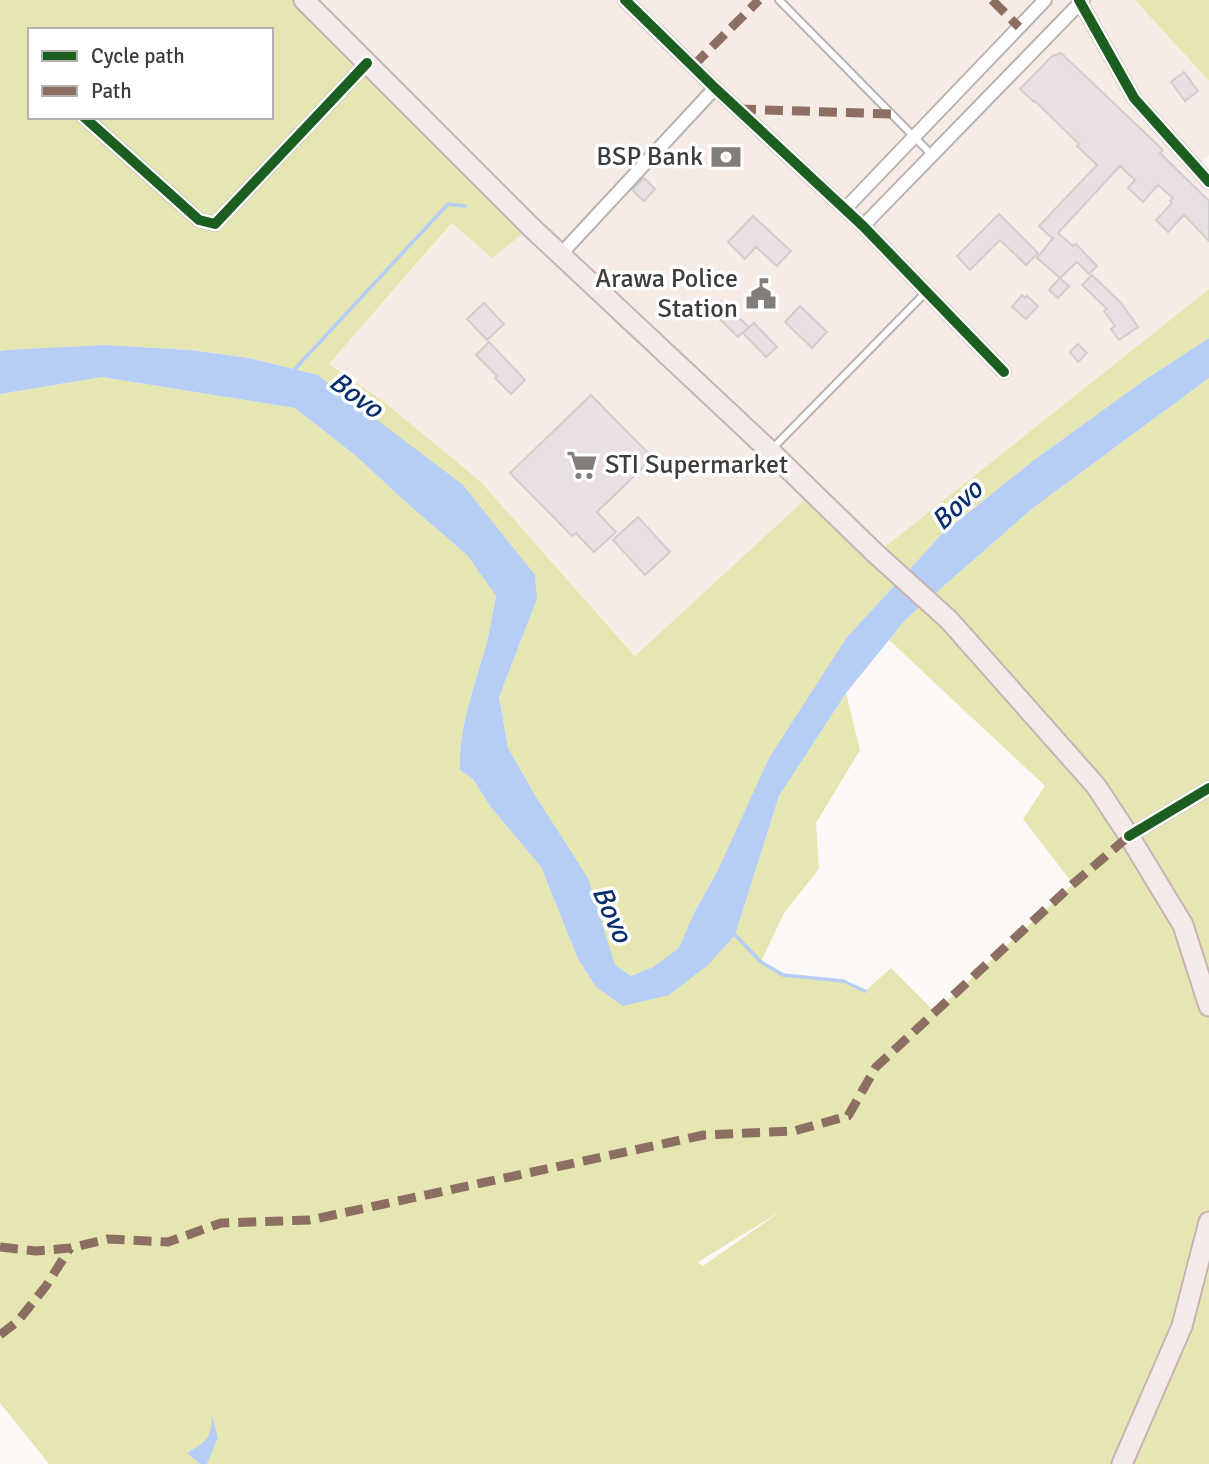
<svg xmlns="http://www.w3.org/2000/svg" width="1209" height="1464" font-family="Signika,sans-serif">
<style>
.built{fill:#f7ece5}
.green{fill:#e6e6b3;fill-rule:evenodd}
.water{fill:#b6cdf6}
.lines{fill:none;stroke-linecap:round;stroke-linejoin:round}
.stream{stroke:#b6cdf6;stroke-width:3.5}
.building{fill:#e9e0e3;stroke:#d1cdcd;stroke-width:2}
.service-casing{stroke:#b8b4b2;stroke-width:10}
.minor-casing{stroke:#b8b4b2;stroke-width:16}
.primary-casing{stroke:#c7b3b2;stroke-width:23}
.service{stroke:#fffefe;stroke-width:6}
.minor{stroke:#fffefe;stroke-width:12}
.primary{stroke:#f4eaea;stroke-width:19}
.quiet{stroke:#8d6e63;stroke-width:9;stroke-dasharray:18 9;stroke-linecap:butt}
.cycleway-casing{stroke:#fff;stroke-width:15}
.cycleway{stroke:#1b5e20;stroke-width:10}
.labels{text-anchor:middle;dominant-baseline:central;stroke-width:7;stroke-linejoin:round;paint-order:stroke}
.poi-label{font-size:26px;fill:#3f3c39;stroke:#fff;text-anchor:end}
.water-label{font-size:28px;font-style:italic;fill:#082f6d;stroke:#fff}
</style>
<rect width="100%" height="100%" fill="#fcf8f6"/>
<path class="built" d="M304,0H1135L1209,81V155L1195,166L1209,182V289L876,554L812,493L636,656L480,481L383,401L329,364L453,223Z"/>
<path class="green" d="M0,0H304L531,227L492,258L452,223L329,364L383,401L480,481L635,656L812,493L876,554L1209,289V338L1146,379L1034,460L942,534L847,637L694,913L679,949L653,967L631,976L615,965L538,800L508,748L499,697L537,599L359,406L318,375L249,358L190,350L105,345L0,351ZM30,30H271V117H30Z
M1135,0H1209V81Z
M102,377L295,408L356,456L409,505L467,555L496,595C493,610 491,624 488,638C477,680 458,726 460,770L473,779L490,806L541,867L578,959L596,987L623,1005L735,935L779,796L846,693L860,750L816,823L819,869L784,913L761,962L783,975L843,981L865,991L891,968L935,1012L1073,884L1023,819L1045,786L889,640L906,619L1033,508L1209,378V1464H207L218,1438L212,1420C211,1442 205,1442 187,1453L200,1464H49L0,1403V394ZM781,1211L703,1266L697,1262H698Z"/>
<path class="water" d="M1209,338V378L1033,508L906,619L846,693L779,796L735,935L708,965L669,995L623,1006L596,987L578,959L541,867L490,806L473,779L460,770C458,726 477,680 488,638C491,624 493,610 496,596L467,555L409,505L356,456L295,408L102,377L0,394V351L7,350L105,345L190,350L249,358L318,375L463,485L535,575L537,599L499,697L508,748L538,800L588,878L615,965L631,976L653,967L679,948L694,913L718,870L769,758L847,637L942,534L1034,460L1146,379Z
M212,1416L218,1438L207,1464H200L187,1453C206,1441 211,1440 212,1416Z"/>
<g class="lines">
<path class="stream" d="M292,372L448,204L465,206
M731,933L735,935L761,962L783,975L843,981L865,991"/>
</g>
<path class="building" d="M1061,53L1163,150L1160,153L1209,201V241L1184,215L1168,232L1156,220L1172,203L1170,201L1173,198L1158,185L1143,202L1128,188L1135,180L1120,166L1058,233L1073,246L1076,244L1097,266L1089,274L1077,262L1060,278L1069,286L1058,298L1049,290L1060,278L1037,258L1054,237L1053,239L1039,226L1097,165L1077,146L1079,144L1035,101L1034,102L1020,89L1052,56Z
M1184,72L1198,91L1185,101L1171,82Z
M644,178L655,189L644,201L632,190Z
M999,214L1038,253L1026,265L1000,240L970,270L957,256Z
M753,216L791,251L777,266L756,247L745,259L728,242Z
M1092,275L1121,303L1138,327L1119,340L1111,329L1115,326L1104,311L1107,309L1082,285Z
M1022,295L1025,298L1027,296L1038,306L1026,319L1012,307Z
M721,301L749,327L738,337L711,311Z
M484,303L504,324L487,340L467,319Z
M800,306L827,332L812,348L785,322Z
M754,323L777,347L766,357L743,333Z
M489,342L525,380L511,394L495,378L497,376L476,355Z
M1078,344L1087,353L1078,362L1070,352Z
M591,395L653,458L597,512L616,532L594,552L576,533L572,536L510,473Z
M638,517L670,552L645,575L613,540Z"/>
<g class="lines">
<g class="service-casing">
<path id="service" d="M779,0L932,155
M771,450L926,292"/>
</g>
<g class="minor-casing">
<path id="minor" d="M625,0L715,88L863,226L1004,372
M1079,0L1134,98L1209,182
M84,117L199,220L215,224L367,63
M845,209L1045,0
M863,226L1083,0
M560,255L715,88
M1129,836L1209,788"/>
</g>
<g class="primary-casing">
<path id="primary" d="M304,0L531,227L770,451L876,554L949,620L1096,786L1129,836L1183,925L1209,1006
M1122,1464L1182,1326L1209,1222"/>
</g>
<use href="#service" class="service"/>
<use href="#minor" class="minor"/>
<use href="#primary" class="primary"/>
<path class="quiet" d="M992,0L1019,27
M693,66L759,0
M738,109L891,114
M0,1247L36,1251L70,1248L108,1239L168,1242L221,1223L310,1220L704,1135L794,1131L848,1116L876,1067L1073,884L1129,836
M0,1335L18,1321L46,1286L70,1248"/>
<g class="cycleway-casing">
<path id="cycleway" d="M625,0L715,88L863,226L1004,372
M1079,0L1134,98L1209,182
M84,117L199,220L215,224L367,63
M1129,836L1209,788"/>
</g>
<use href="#cycleway" class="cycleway"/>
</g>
<defs>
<g id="bank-bare" transform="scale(2.415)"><path d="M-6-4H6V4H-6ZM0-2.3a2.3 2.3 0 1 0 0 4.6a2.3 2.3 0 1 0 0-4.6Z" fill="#817e7b" stroke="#fff" stroke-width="2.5" paint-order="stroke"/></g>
<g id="civic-bare" transform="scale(2.415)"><path d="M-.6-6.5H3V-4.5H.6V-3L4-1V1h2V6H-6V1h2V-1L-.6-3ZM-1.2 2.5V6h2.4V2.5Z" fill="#817e7b" stroke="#fff" stroke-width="2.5" paint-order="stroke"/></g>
<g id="supermarket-bare" transform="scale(2.415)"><path d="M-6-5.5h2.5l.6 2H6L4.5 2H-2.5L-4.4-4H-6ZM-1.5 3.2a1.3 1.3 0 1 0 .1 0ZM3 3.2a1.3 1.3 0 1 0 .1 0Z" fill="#817e7b" stroke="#fff" stroke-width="2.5" paint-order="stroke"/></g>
</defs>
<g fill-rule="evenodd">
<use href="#bank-bare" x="726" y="157"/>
<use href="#civic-bare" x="761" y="294"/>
<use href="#supermarket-bare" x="582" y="465"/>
</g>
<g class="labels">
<g class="poi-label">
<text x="703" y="157">BSP Bank</text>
<text x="738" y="279">Arawa Police<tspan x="738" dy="30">Station</tspan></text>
<text x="605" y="465" text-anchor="start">STI Supermarket</text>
</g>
<g class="water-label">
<text transform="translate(356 395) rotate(36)">Bovo</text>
<text transform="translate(957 505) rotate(-44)">Bovo</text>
<text transform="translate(612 914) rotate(66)">Bovo</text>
</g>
</g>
<rect x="28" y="28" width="245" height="91" fill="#ffffff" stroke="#b2b1b0" stroke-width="2"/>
<rect x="42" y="51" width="35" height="10" fill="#1b5e20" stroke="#b2b1b0" stroke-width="2"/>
<text x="91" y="63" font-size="21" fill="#3f3c39">Cycle path</text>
<rect x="42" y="86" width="35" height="10" fill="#8d6e63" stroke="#b2b1b0" stroke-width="2"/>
<text x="91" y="98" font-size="21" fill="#3f3c39">Path</text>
</svg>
